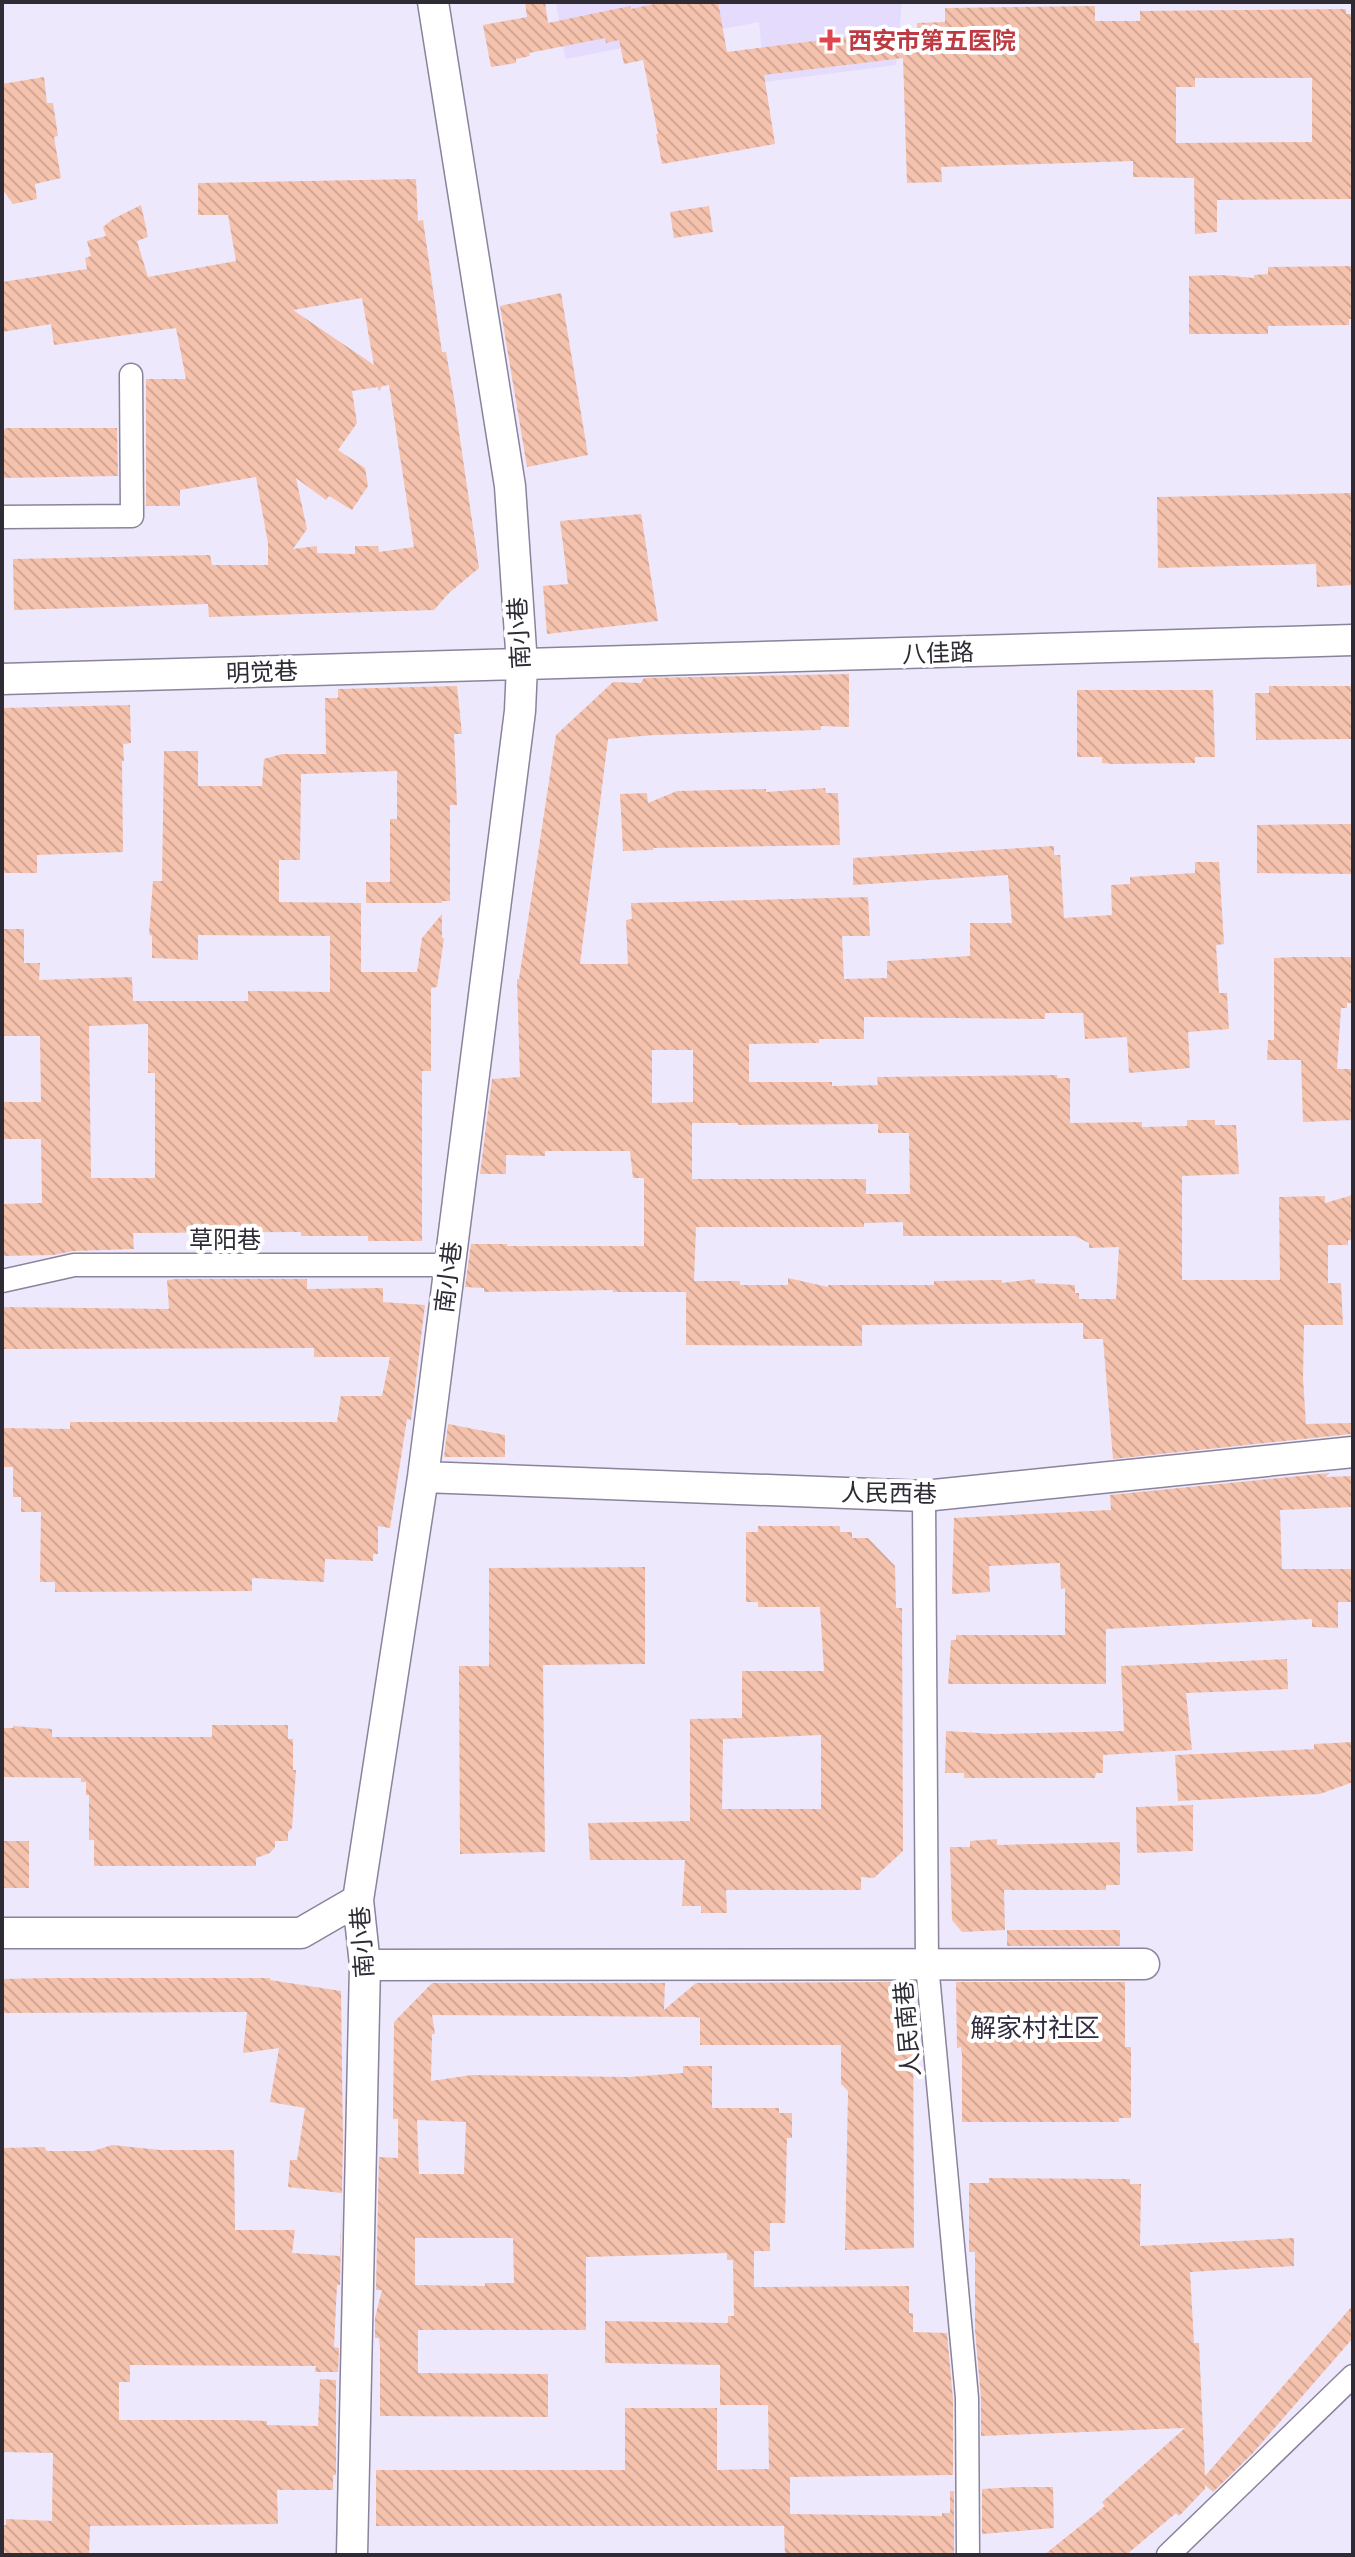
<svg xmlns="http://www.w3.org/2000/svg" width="1355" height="2557" font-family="Cabin,'Noto Sans SC',sans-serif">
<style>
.built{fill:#e5dbfc}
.building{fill:url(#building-back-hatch);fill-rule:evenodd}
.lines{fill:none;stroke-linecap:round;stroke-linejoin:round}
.street-casing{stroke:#8a839b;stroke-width:25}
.secondary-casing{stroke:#8a839b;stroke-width:33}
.street{stroke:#fff;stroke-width:22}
.secondary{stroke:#fff;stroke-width:30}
.health-dot{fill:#e0444e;stroke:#fff;stroke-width:3}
.labels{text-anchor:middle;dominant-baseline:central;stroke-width:8;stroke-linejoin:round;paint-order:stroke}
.health-label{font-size:24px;font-weight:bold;fill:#be3a42;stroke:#fff;text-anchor:start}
.street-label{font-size:24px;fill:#2e2b35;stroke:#fff}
.neighbourhood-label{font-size:26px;fill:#322c3f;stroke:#fff}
</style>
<defs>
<pattern id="building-back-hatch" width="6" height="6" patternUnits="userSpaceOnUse" patternTransform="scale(2)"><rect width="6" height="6" fill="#f4c2ad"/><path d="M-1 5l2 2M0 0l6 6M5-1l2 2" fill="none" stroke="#d2a795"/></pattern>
</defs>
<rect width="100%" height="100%" fill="#eee8fd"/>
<path class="built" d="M556,2H902L896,65L765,82L759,22L565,59Z"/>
<path class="building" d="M525,2H545L548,23L630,6L631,9L663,2H718L727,52L886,32H917V23L945,22V8L1095,6V21H1140V11L1346,9V14H1353V199L1217,200V232L1195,234L1194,178L1133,177V161L941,167L942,182L907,183L903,58L764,75L775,144L662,164L656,134H658L643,60L624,64L619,40L606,43L605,38L529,53L530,56L516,59V63L491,67L483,25L527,17ZM1195,78H1312V142L1176,143V87H1195Z
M44,77L47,103H53L58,136L54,137L61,178L35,184L37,199L13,204L2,189V84Z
M416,179L418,221L423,220L442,352H446L454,398L479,568L449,593L434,610L209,617L208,604L14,610L13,559L210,555L212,565H268V543L256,477L180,490V506H146V379H186L176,328L54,345L51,324L2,332V282L87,269L85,258L91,256L87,241L106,236L103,227L113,219L141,205L148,237L137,241L148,277L236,261L228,215H198V183ZM362,298L374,365L293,310ZM389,385L414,547L379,552L378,546H355V554L317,553V546L293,549L307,529L296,478L326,500L329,496L352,510L368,486L365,468L338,450L357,423L352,391L378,387L379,391L382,386Z
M709,206L713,232L674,238L670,212Z
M1353,266V319H1349V325L1268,326V334H1189V276L1222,275L1254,278V275L1268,274V267Z
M561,293L588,455L527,467L500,306Z
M5,428H117L118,476L2,478V439Z
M1353,493V585L1317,587L1316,564L1158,568L1157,497Z
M641,514L658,621L547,634L543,586L568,584L560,521Z
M849,674V727L821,726V730L654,735L608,739L580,964H628L626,920L632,919L631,903L868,897L870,936H842L844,979L887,978V961L970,956V923H1012L1008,875L853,885V858L1054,846V855H1060L1064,918L1112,915L1111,885L1130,884V877L1195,873V862H1219L1224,944L1216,945L1219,993H1227L1229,1029L1188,1032L1190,1068L1129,1073L1127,1037L1085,1039L1083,1013H1045V1019L864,1017V1039H819V1043L749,1044V1082H832V1086L878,1085L877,1077L1057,1075V1078H1070V1123L1142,1122V1127L1187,1126V1120H1215V1125H1236L1239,1174L1182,1176V1280H1280L1279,1197L1325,1196V1203L1353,1195V1240H1348V1245H1328V1283H1341L1343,1325H1304L1303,1379L1306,1424L1351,1423V1434L1113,1459L1103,1339H1083V1323L862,1325V1346L686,1345V1292H613V1290L484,1292V1288L465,1287L471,1244H507V1246H644V1178H633L630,1151H545V1156L506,1155V1174H480L492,1079L520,1077L517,979H519L556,735L613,682L641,683L644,678ZM652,1050H693V1102L652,1103ZM692,1123H738V1125L878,1124V1133H909L910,1194H866V1179H692ZM903,1222V1236H1075L1089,1243V1248L1119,1247L1116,1299H1079V1293H1075V1285L1035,1283V1279L1002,1283V1280L934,1281V1285H828V1287L788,1278V1285H740V1281H694L696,1227H864V1223Z
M457,686L462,734H454L457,805H450V901H442V903H366V882H390V819H397V771L301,774L300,860H279V902L361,903V972H417L422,938L442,914V938H444L437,987L431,988V1071H422V1241H368V1236H301V1232L133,1233L134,1249L74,1251L53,1255L2,1256V1204L42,1203L41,1139H2V1102H41L40,1036H2V929H24V963H40L39,980L132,977L133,1001H248V991L330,992V936L198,935V960L152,958V936L149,934L153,881H162L164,751H198V786H262L264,759L282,754H326L325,698H338V689ZM148,1024V1073H155V1178H91L89,1026Z
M1269,686H1353V739L1256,740L1255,693H1269Z
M1077,690H1213L1215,757H1195V763L1113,764L1102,763V757H1077Z
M130,705L131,743L123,744L124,761H122L123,852L37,855V873H2V708Z
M825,788L826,793H838L840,845L653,848V850L623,851L620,794L647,793L648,803L677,791L766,789V792Z
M1353,824V874L1257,873V825Z
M1295,957H1353V1003H1347V1008H1341L1337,1069H1353V1120L1303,1122L1301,1060H1267L1268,1040H1274V958Z
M178,1279H307V1289L383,1288V1302L425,1305L411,1420L407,1419L390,1528L378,1526V1554H373V1561L325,1559L324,1582L252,1578V1591L55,1592V1582H40L41,1512H21V1497H13V1467H2V1428L70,1429V1422H337L341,1396H382L390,1357H314V1348L2,1349V1307L169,1309L167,1280Z
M448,1424L505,1435V1457H444Z
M1329,1473L1326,1477L1353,1476V1507L1280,1510L1282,1569H1353V1602H1338V1628L1312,1627V1619L1106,1629V1684H948L951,1640H956V1635H1065V1588L1061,1589L1060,1563L989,1566L990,1592L952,1594L954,1518L1111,1510L1110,1495Z
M758,1526H840V1532H852V1538H868L895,1566L896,1608H902L903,1851L874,1878L861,1877V1890H726L727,1913H701V1906H682L685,1860H590L588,1823L690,1821V1719L742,1718V1671H824L820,1607H758V1602H746V1532H758ZM821,1735V1809H722L723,1739Z
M645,1567V1664L543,1665L545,1852L460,1854L459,1666H489V1568Z
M1287,1659L1288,1689L1186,1693L1192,1750L1103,1755V1773H1096L1095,1778H964V1773H945L946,1731L995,1734L1124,1731L1121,1666Z
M212,1725H288V1739H293V1770H296L292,1828L288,1832V1841H275V1847L270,1853L256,1858V1866H94V1840H89V1795H86V1782H81V1778L2,1777V1728H13V1726L52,1729V1737H212Z
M1353,1742V1782L1320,1794L1178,1801L1175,1755L1314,1749V1744Z
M1193,1805V1851L1137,1853L1136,1807Z
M997,1839V1845L1120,1842V1885H1106V1890H1004L1005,1930L962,1932L952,1920L950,1847H970V1841Z
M2,1841H29V1888H2Z
M1007,1930H1120V1946H1007Z
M48,1978H270V1980L341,1991L343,2142L340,2285H337L334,2347L339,2348L338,2372H315L316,2366L130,2365V2382H119V2420H234L267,2421V2425L318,2426L320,2379L336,2380V2475H333V2490H277L278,2524L90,2526L89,2555H2V2525H6V2519L52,2521L53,2453L2,2452V2148L45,2147L46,2151H93L112,2145L160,2150H234L235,2230H295L292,2253L340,2256L342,2193L288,2187L290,2160H297L305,2108L270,2102L279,2048L243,2053L247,2012L2,2013V1979Z
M894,1982L913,2001L914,2248L845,2250L848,2091L841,2084V2045H700V2018L695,2017L432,2015L435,2034H432L431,2081L472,2075L629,2077L683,2073V2066H712V2108H779V2113H792V2138H787L785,2223H770V2251H754V2287L909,2286V2313H913V2332L947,2333L953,2399V2475L790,2477V2514L942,2516V2513H950V2491H954V2555H785L784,2526H376V2470H625V2408H717V2470L769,2469L768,2405H720V2365L605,2363V2321L728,2323V2316H734L733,2260H727V2253L586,2257V2330H418V2373L548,2374V2417L380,2416V2348L379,2338H375V2318L382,2290H376L379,2157L398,2158V2119H393L394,2022L432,1983H665L664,2010L696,1983ZM417,2120L466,2122L464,2174H419ZM415,2238H513L514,2283H485V2286L415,2285Z
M956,1982H1125V2047H1131V2118H1119V2122H962V2055L961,2047L957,2048Z
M989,2178L1130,2179V2184H1141L1140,2246L1294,2238V2266L1190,2272L1194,2343H1199L1205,2476L1353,2305V2338L1252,2454L1213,2492L1205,2485V2489L1179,2516L1176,2513L1126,2555H1044L1105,2506L1102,2502L1185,2428L981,2436V2397L975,2330V2252H969V2183H989Z
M1018,2487H1053L1054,2528L982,2534V2489Z"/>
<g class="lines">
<g class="street-casing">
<path id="street" d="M2,517L132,516L131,375
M2,1281L74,1265H449
M924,1496L927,1964L967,2398L968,2555
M1168,2555L1353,2376"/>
</g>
<g class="secondary-casing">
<path id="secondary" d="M2,679L1353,640
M423,1477L924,1496L1353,1452
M2,1933H301L358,1900
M365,1965L1144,1964
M352,2555L365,1965L358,1900L423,1477L520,711L522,665L510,486L433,2"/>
</g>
<use href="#street" class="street"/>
<use href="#secondary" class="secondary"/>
</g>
<path class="health-dot" d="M826 28h8v8h8v8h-8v8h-8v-8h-8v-8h8z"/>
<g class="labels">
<g class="health-label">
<text x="848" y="40">西安市第五医院</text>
</g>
<g class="street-label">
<text transform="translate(519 633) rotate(-93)">南小巷</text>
<text transform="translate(938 653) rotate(-2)">八佳路</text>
<text transform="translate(262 672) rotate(-2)">明觉巷</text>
<text x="225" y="1239">草阳巷</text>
<text transform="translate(448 1277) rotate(-83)">南小巷</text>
<text transform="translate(889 1493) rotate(1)">人民西巷</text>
<text transform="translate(362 1942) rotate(-94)">南小巷</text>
<text transform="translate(907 2029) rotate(-95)">人民南巷</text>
</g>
<g class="neighbourhood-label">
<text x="1035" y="2028">解家村社区</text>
</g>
</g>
<rect width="1355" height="2557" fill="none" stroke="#2e2b35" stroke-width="8"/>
</svg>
